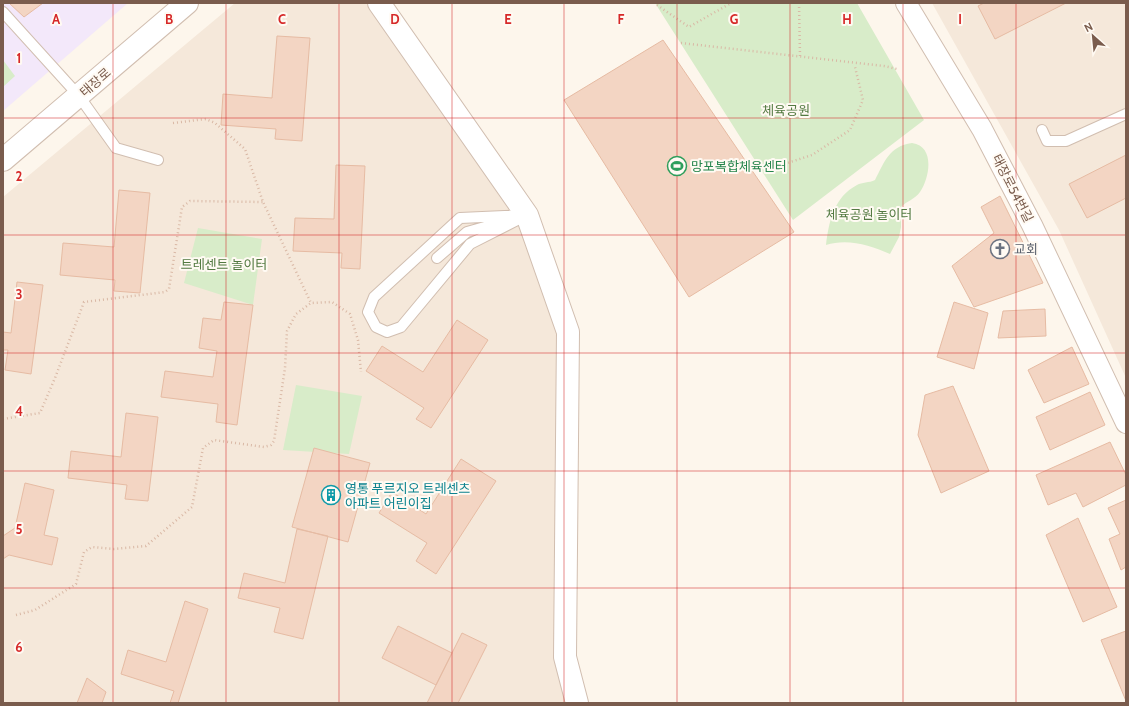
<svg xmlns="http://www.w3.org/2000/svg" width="1129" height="706" font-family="Cabin,'Noto Sans KR',sans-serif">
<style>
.residential{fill:#f5e8da}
.education{fill:#f3e8fa}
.green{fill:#d8ecc9}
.building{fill:#f3d5c3;stroke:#e6bba3}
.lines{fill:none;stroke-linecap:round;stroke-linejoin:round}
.service-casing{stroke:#d1beb0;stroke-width:12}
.minor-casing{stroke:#d1beb0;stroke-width:22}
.tertiary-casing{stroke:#d1beb0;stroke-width:24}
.path{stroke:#d9b8a5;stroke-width:2.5;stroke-dasharray:1 3;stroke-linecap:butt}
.service{stroke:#fff;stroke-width:10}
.minor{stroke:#fff;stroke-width:20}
.tertiary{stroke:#fff;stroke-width:22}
.grid{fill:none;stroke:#d62828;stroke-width:1;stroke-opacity:0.55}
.labels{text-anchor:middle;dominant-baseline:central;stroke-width:4;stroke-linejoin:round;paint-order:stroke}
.street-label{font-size:13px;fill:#7a5c4d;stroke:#fffaf3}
.park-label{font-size:13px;fill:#537a41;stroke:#fffaf3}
.leisure-label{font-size:13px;fill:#27864d;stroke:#fffaf3;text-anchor:start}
.worship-label{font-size:13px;fill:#5b616d;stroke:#fffaf3;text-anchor:start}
.culture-label{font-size:13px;fill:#0d838f;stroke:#fffaf3;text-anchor:start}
.grid-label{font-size:13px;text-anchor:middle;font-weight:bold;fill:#d62828;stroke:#fffaf3;stroke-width:4;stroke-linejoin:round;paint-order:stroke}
</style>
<rect width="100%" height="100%" fill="#fdf6ec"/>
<path class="residential" d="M235,3H379L527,215L568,332L570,703H3V197Z
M932,3H1126V378L1059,230Z"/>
<path class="education" d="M3,3H128L3,111Z"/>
<path class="green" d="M655,3H857L924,120L793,220Z
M3,60L15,76L3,87Z
M912,143C935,146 930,177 920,192C915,199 907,201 901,207V227L899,237L890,254C870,245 847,238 826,245C829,221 834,197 857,185C862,182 869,183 875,180C884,163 889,146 912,143Z
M198,228L262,239L253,305L184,283Z
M296,385L362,396L349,454L283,450Z"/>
<path class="building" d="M9,3H43L24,17Z
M984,3H1066L995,39L978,6Z
M277,36L310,38L302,141L275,139L276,129L221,125L223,94L272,98Z
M663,40L794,232L689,297L564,100Z
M1126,155V198L1087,218L1069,184Z
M336,165L365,166L360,269L341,268L342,253L293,251L295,218L334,219Z
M119,190L150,193L140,293L114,291L115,280L60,275L63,243L114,247Z
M1000,196L1043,283L974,307L952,266L994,233L981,207Z
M17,282L43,285L31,374L5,370L8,350H3V332L11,333Z
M224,302L253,305L237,425L216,422L218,404L161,397L165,371L213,377L217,351L199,348L203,318L221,320Z
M954,302L988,313L974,369L937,357Z
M1045,309L1046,336L998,338L1003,311Z
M457,320L488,340L431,428L416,419L424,408L366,371L382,346L423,372Z
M1072,347L1089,384L1044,403L1028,370Z
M953,386L989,471L941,493L918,435L925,395Z
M1090,392L1105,425L1050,450L1036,417Z
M126,413L158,417L148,501L125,499L127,485L68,478L71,451L121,457Z
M1110,442L1126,475V485L1083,507L1076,493L1048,505L1036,475Z
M314,448L370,463L348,542L292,527Z
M461,459L496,481L436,574L416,561L427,543L379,513L392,492L426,514Z
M25,483L54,490L44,535L58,538L52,565L9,555L3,559V536L15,528Z
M1126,500V567L1121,570L1109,539L1120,534L1108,508Z
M1078,518L1117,607L1083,622L1046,535Z
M297,529L328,536L303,639L274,632L280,608L238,598L244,573L285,583Z
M185,601L208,609L178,703H170L174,691L121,674L128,650L166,662Z
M398,626L452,653L436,685L382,658Z
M1126,631V701L1101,640Z
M462,633L487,645L458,703H427Z
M87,678L106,692L102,703H77Z"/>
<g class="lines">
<g class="service-casing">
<path id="service" d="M3,12L79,96L116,148L158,160
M1042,130L1047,141H1066L1126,114
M527,215L470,244L401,327L387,332L376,327L368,312L374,297L460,218Z
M437,258L467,232L506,221"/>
</g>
<g class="minor-casing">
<path id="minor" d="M906,3L982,129L1032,225L1126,423"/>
</g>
<g class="tertiary-casing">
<path id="tertiary" d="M379,3L527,215L568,332L565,657L577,703
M3,160L187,3"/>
</g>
<path class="path" d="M799,3L800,56
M657,5L689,27L731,3
M681,43L884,66L897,69
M173,123L206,119L215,123L245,149L263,202L311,303
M769,169L812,155L850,130L863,100L855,67
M3,419L40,413L55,378L84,302L165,292L169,289L182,207L190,201L263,202
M16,615L35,610L76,584L84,552L92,547L114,549L146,546L192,507L203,448L214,440L264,447L271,445L274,441L285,368L287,331L296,314L311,303L332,302L350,314L358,340L361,372"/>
<use href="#service" class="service"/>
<use href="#minor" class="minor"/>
<use href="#tertiary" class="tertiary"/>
</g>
<path class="grid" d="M113,3V703M226,3V703M339,3V703M452,3V703M564,3V703M677,3V703M790,3V703M903,3V703M1016,3V703M3,118H1126M3,235H1126M3,353H1126M3,471H1126M3,588H1126"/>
<defs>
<g id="stadium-ring" transform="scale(1)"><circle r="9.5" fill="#fffaf3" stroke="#2e9e5b" stroke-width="1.5"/><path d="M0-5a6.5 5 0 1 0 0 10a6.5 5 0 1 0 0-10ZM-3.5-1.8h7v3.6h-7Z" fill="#2e9e5b"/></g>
<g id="church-ring" transform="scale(1)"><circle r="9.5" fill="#fffaf3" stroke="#6b7280" stroke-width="1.5"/><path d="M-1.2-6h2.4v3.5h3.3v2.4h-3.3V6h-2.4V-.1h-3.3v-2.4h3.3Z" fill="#6b7280"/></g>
<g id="building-ring" transform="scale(1)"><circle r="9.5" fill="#fffaf3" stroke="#0f9aa8" stroke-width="1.5"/><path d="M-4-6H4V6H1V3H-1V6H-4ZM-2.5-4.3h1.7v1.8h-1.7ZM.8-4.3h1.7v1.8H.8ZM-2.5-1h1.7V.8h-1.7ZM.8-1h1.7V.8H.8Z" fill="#0f9aa8"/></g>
</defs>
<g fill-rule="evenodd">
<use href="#stadium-ring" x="677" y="166"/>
<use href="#church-ring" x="1000" y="249"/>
<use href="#building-ring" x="331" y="495"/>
</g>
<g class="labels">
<g class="street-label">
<text transform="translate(95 82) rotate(-41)">태장로</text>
<text transform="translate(1013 188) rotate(63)">태장로54번길</text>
</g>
<g class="park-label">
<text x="786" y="110">체육공원</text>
<text x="869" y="214">체육공원 놀이터</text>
<text x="224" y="264">트레센트 놀이터</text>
</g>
<g class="leisure-label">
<text x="691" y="166">망포복합체육센터</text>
</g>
<g class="worship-label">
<text x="1014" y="249">교회</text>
</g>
<g class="culture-label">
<text x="345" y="488">영통 푸르지오 트레센츠<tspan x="345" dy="15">아파트 어린이집</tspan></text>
</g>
</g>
<g class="grid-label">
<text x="56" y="24">A</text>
<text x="169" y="24">B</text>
<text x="282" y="24">C</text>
<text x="395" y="24">D</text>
<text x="508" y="24">E</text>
<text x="621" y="24">F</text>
<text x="734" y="24">G</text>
<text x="847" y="24">H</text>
<text x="960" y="24">I</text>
<text x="19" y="63">1</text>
<text x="19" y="181">2</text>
<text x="19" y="299">3</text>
<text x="19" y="416">4</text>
<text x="19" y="534">5</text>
<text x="19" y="652">6</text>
</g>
<rect width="1129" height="706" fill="none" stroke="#7a5c4d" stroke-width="8"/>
<g transform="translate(1093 36) rotate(333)" stroke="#fffaf3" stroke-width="3" paint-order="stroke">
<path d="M0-3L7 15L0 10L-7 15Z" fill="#7a5c4d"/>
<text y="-6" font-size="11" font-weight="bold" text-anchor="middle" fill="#7a5c4d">N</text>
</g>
</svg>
